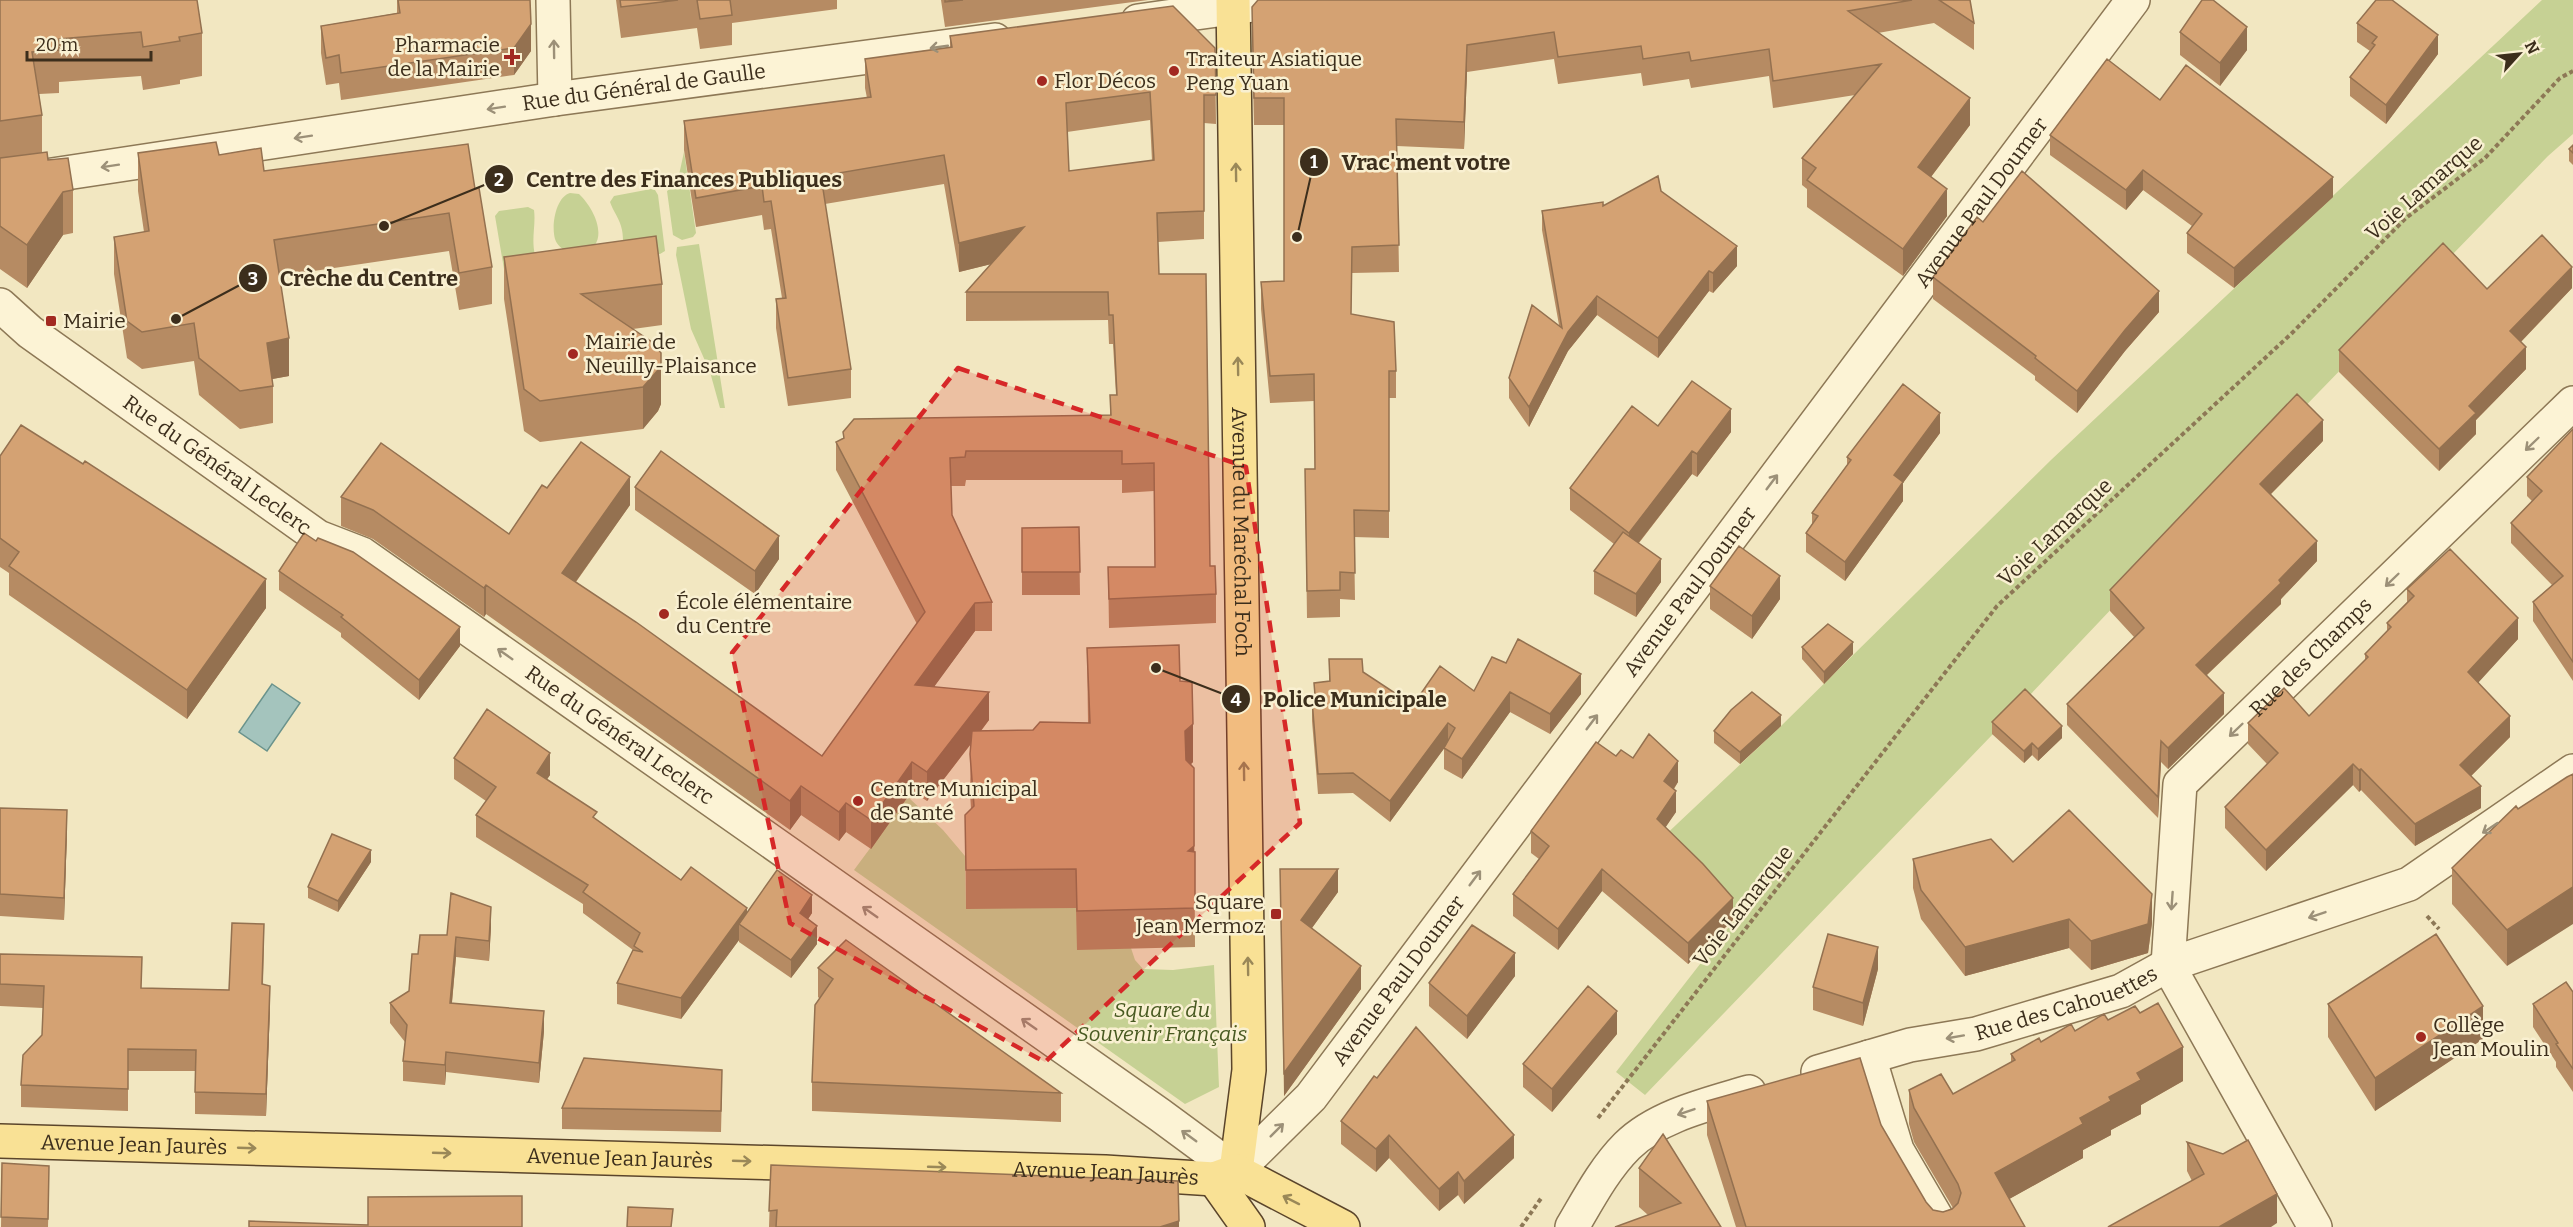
<svg xmlns="http://www.w3.org/2000/svg" width="2573" height="1227" font-family="Bitter,serif">
<style>
.green{fill:#c6d194}
.water{fill:#a4c4bd;stroke:#6a938c;stroke-width:1.5}
.lines{fill:none;stroke-linecap:round;stroke-linejoin:round}
.minor-casing{stroke:#8d7856;stroke-width:36}
.major-casing{stroke:#5b452b;stroke-width:36}
.path{stroke:#8d7856;stroke-width:4;stroke-dasharray:4.5 3;stroke-linecap:butt}
.minor{stroke:#fcf3d5;stroke-width:33}
.major{stroke:#f9e195;stroke-width:33}
.wall{fill:#b68b63;fill-rule:evenodd}
.shaded-wall{fill:#947150}
.building{fill:#d4a273;stroke:#947150;stroke-width:1.5;fill-rule:evenodd}
.oneway{stroke:#9c9078}
.oneway2{stroke:#9a8858}
.marked{fill:#d62828;fill-opacity:0.2;stroke:#d62828;stroke-width:4.5;stroke-dasharray:12 8;stroke-linejoin:round}
.poi-dot{fill:#a22921;stroke:#f9f0d1;stroke-width:2}
.labels{text-anchor:middle;dominant-baseline:central;stroke-width:5;stroke-linejoin:round;paint-order:stroke}
.poi-label{font-size:21px;fill:#3c2e1c;stroke:#f9f0d1;text-anchor:start}
.street-label{font-size:21px;fill:#3c2e1c;stroke:#f9f0d1}
.park-label{font-size:21px;font-style:italic;fill:#485a21;stroke:#f9f0d1}
.leader{fill:none;stroke:#3c2e1c;stroke-width:2}
.callout-dot{fill:#3c2e1c;stroke:#f9f0d1;stroke-width:2}
.mark-label{font-size:18px;text-anchor:middle;font-weight:bold;fill:#fff}
.callout-label{font-size:22px;text-anchor:middle;font-weight:bold;fill:#3c2e1c;stroke:#f9f0d1;stroke-width:5;stroke-linejoin:round;paint-order:stroke}
</style>
<rect width="100%" height="100%" fill="#f2e7c1"/>
<path class="green" d="M2542,0H2573V134L2548,156L2225,489L1993,734L1645,1095L1616,1072L1739,914L1703,885L1659,841L1781,726L2051,460Z
M684,152L696,233L693,237L682,240L673,235L667,191L677,184Z
M651,189L655,190L658,195L665,251L660,254L625,260C622,249 624,240 622,230C620,219 613,211 610,202L614,196Z
M570,193L579,194C591,205 605,230 595,245L568,252C562,249 557,245 555,239C551,225 556,197 570,193Z
M528,207L534,210C536,225 531,239 535,255L505,275L495,216L499,211Z
M699,244L725,408H720L710,372L691,329L676,255L677,247Z
M908,797L943,830L965,856L966,909L1033,875L1131,948L1135,960L1143,969L1173,970L1214,965L1219,1087L1185,1104L854,870Z"/>
<path class="water" d="M272,684L300,703L267,751L239,732Z"/>
<g class="lines">
<g class="minor-casing">
<g id="minor">
<path d="M553,0L555,99"/>
<path d="M1138,21L1288,0"/>
<path id="s1" d="M0,183L555,99L995,40"/>
<path id="s2" d="M0,305L30,332L318,537L362,554L1160,1115L1236,1171L1311,1097L2133,0"/>
<path d="M1869,1057L1897,1150L1942,1227"/>
<path id="s3" d="M1818,1072L1910,1045L1976,1034L2121,991L2168,965L2409,884L2573,771"/>
<path d="M1572,1227C1588,1200 1604,1169 1627,1146C1657,1116 1709,1104 1749,1092"/>
<path id="s4" d="M2315,1227L2168,965L2180,784L2573,403"/>
</g>
</g>
<g class="major-casing">
<g id="major">
<path id="s5" d="M1233,0L1249,1070L1236,1171"/>
<path id="s6" d="M0,1141L1105,1172L1214,1179L1236,1171"/>
<path d="M1236,1171L1343,1227"/>
<path d="M1214,1179L1248,1227"/>
</g>
</g>
<path class="path" d="M2427,916L2439,929
M1598,1118L1997,606L2291,334L2406,218L2485,158L2560,78L2573,71
M1521,1227L1542,1197"/>
<use href="#minor" class="minor"/>
<use href="#major" class="major"/>
</g>
<path class="wall" d="M0,0L202,33V76L180,80V84L143,90L141,76L59,82V93L39,94L42,115V153L73,190V233L63,235L27,288L0,269Z
M397,0H530L531,51L514,75L341,100L339,83L326,85L321,53V26L397,13Z
M616,0H837V9L732,23V45L700,49L697,28L621,38Z
M941,0H1148L945,27Z
M1258,0H1970L1974,23V50L1934,23L1878,33L1970,125L1931,177L1947,216L1903,276L1807,207V189L1802,185V158L1855,95L1773,108L1769,76L1691,88L1689,79L1643,86L1641,73L1558,84L1554,59L1467,72L1464,149L1397,146L1399,272L1352,273L1351,314L1396,371V398H1389V538L1354,537L1355,600L1340,599V617L1307,618L1305,469H1315L1314,401L1270,403L1261,309V282L1284,281V125H1254L1252,34Z
M2357,23L2438,54L2386,124L2350,96V77L2370,51L2357,42Z
M2180,32L2247,50L2220,86L2180,55Z
M950,36L1215,48L1216,124L1204,123V239L1158,242L1159,274L1210,566L1216,594V623L1109,628L1108,567H1155L1154,491L1122,493V480H966L965,486H951L952,515L992,602V631H975L934,686L989,720L981,731L1033,730L1088,723L1087,648L1180,681L1193,762L1191,764L1194,768L1195,947L1077,950L1076,908L966,909L965,815L971,809L970,793L971,744L927,801L912,791L871,849L846,832L839,841L801,815L790,830L486,614L484,617L373,539L341,526V497L509,534L547,488L630,505L576,582L822,756L917,624L836,470V442L843,438V432L1110,415V395H1116L1113,344H1109L1108,320L966,321V292L991,264L959,272L944,184L825,204L851,369V398L788,406L776,328V299L782,298L771,229L764,230L762,215L696,227L684,150V121L867,98L865,88V59L950,47ZM1150,120L1152,161L1069,171L1067,132Z
M2160,100L2333,197L2234,288L2187,253V233L2192,226L2143,190L2126,210L2050,155V135Z
M2573,145V165L2569,161V149Z
M138,153L219,155L264,171L475,189L492,267V304L459,310L449,251L280,276L289,376L272,379L273,386V423L240,429L199,395L194,361L142,369L127,358L114,274V237L144,232L138,191Z
M1661,191L1737,266L1713,293L1709,291L1658,358L1597,315L1568,351L1529,427L1509,398V378L1559,325L1542,230V211L1603,206Z
M1983,222L2159,312L2125,351L2077,413L2035,380V376L1933,299V277Z
M504,257L662,284V325L633,329L661,404L658,411L643,429L540,442L524,431L504,299Z
M2572,288L2521,342L2526,369L2476,420V434L2439,471L2339,372V350L2487,289Z
M1658,426L1731,432L1697,477L1692,474L1639,543L1661,582L1636,617L1594,594V571L1614,544L1570,510V488Z
M2573,429V681L2533,621V602L2552,585L2511,543V523L2532,501L2527,496V477Z
M1940,433L1903,483V501L1845,581L1806,552V533L1812,524V513L1847,465V457Z
M2323,441L2271,494L2317,561L2281,599V604L2207,675L2224,714L2168,769L2161,762L2158,818L2067,725V704L2134,637L2110,611V590Z
M0,456L266,608L187,719L9,595V573L0,567Z
M635,487L779,559L755,594L635,510Z
M1079,527L1080,595H1022V528Z
M316,541L460,646L419,700L341,637V633L279,590V571Z
M1710,586L1780,599L1752,639L1710,609Z
M2407,589L2518,639L2478,682L2510,737L2471,776L2481,808L2415,846L2361,790L2359,792L2353,785L2266,871L2225,828V807L2267,764L2248,744V723L2309,716L2365,660V654L2387,631V623L2407,602Z
M1802,647L1853,654L1824,684L1802,659Z
M1329,659L1363,672L1413,705L1474,691L1506,663L1581,694L1550,734L1510,712L1462,779L1444,769V748L1446,746L1390,822L1353,793L1318,794L1312,721V700L1314,696V683L1329,681Z
M1992,722L2062,738L2038,761L2032,755L2024,763L1992,734Z
M1781,726L1740,764L1714,743V731Z
M1616,756L1633,758L1678,782L1674,789L1676,812L1665,827L1733,920L1688,964L1602,891L1558,950L1513,916V894L1539,859L1531,853V831Z
M454,758L550,775L547,779L597,820L681,880L747,912L812,913L808,919L817,944L791,978L739,942V940L681,1019L617,1004V983L633,950L583,913V904L476,837V815L486,801L454,779Z
M0,808L67,831L64,920L0,916Z
M2518,809L2507,966L2452,904V868Z
M1913,859L2013,862L2152,923L2148,953L2091,970L2069,948L1965,976L1921,919L1913,888Z
M371,862L338,912L308,898V887Z
M1280,869L1338,892L1312,928L1361,989L1284,1096Z
M491,927L489,961L456,957L452,1003L544,1031L539,1083L446,1072L445,1085L403,1081V1061L405,1042L390,1023V1003L409,991L418,954L447,935Z
M264,945L263,984L270,1007L266,1116L195,1114V1071H128V1111L21,1107V1085L42,1035L43,1008L0,1006V954L141,988L229,990Z
M818,968L1061,1093V1122L812,1111V1082L819,998L818,997Z
M1878,969L1863,1026L1813,1010V987Z
M1515,976L1467,1039L1429,1006V983Z
M2573,992V1092L2556,1067V1062L2533,1027V1004Z
M2328,1004L2483,1039L2375,1111L2328,1037Z
M2108,1020L2183,1081L2141,1105V1114L2111,1130V1135L2083,1150V1158L2009,1199L2025,1227H1736L1707,1135V1101L1881,1125L1926,1202L1933,1210L1943,1212L1953,1208L1914,1142L1909,1124V1090L1953,1094L2011,1063V1054L2041,1042Z
M1617,1034L1552,1112L1523,1087V1064Z
M722,1091L721,1132L562,1129V1108Z
M1341,1121L1514,1158L1464,1204L1458,1195L1439,1211L1389,1158L1376,1172L1341,1144Z
M2187,1142L2277,1223L2192,1181L2187,1171Z
M2,1163L49,1189L48,1227H1Z
M771,1165L1179,1227H769Z
M1639,1168L1721,1227L1648,1215L1639,1207Z"/>
<path class="shaded-wall" d="M531,24V51L514,75V48Z
M2247,27V50L2220,86V63Z
M2438,35V54L2386,124V105Z
M1467,45V72L1464,149V122Z
M1970,98V125L1918,194V167Z
M2143,170V190L2126,210V190Z
M2333,177V197L2234,288V268Z
M1947,189V216L1903,276V249Z
M63,192V235L27,288V245Z
M1024,227V256L959,272V243Z
M1737,246V266L1713,293V273Z
M2572,267V288L2510,353V331Z
M1709,271V291L1658,358V338Z
M2159,291V312L2125,351L2077,413V391L2125,330Z
M1597,296V315L1568,351L1529,427V407L1568,332Z
M289,338V376L267,380V343Z
M2526,347V369L2476,420V434L2439,471V449L2469,406Z
M661,363V404L658,411L643,429V387Z
M1731,409V432L1697,477V454Z
M1940,413V433L1903,483V501L1845,581V562L1894,475Z
M2323,420V441L2260,505V484Z
M1692,451V474L1629,555V533Z
M630,477V505L562,601V573Z
M779,536V559L755,594V571Z
M2317,541V561L2281,599V604L2196,685V665Z
M1661,559V582L1636,617V594Z
M1780,576V599L1752,639V616Z
M266,579V608L187,719V690Z
M486,585V614L484,617V588Z
M975,603V631L915,713V685Z
M2518,618V639L2468,694V672Z
M460,627V646L419,700V680Z
M1853,642V654L1824,684V672Z
M1581,674V694L1550,734V714Z
M989,692V720L927,801V772Z
M1510,692V712L1462,779V759Z
M2224,693V714L2168,769V748Z
M1781,715V726L1740,764V752Z
M2510,716V737L2460,787V765Z
M1448,723V743L1390,822V801Z
M1193,724V762L1185,770V731Z
M2062,726V738L2038,761V749Z
M2161,741V762L2158,818V797Z
M2032,743V755L2024,763V751Z
M550,753V775L537,794V773Z
M1678,761V782L1664,803V781Z
M912,762V791L871,849V820Z
M2353,764V785L2266,871V850Z
M2361,769V790L2359,792V770Z
M801,786V815L790,830V801Z
M2481,786V808L2415,846V824Z
M1676,791V812L1657,840V819Z
M846,803V832L839,841V812Z
M67,810V831L64,920V898Z
M1194,846V884L1188,851Z
M371,850V862L338,912V901Z
M1338,869V892L1301,943V920Z
M1602,869V891L1558,950V929Z
M2573,887V924L2507,966V930Z
M2152,894V923L2148,953L2091,970V941Z
M812,895V913L800,931V913Z
M1733,898V920L1688,964V943Z
M491,907V927L489,961V941Z
M747,908V929L739,924V940L681,1019V998Z
M2069,919V948L1965,976V947Z
M817,926V944L791,978V960Z
M456,937V957L450,1023V1003Z
M1878,947V969L1863,1026V1003Z
M1515,953V976L1467,1039V1016Z
M1361,966V989L1284,1096V1073Z
M270,986V1007L266,1116V1094Z
M2483,1006V1039L2375,1111V1078Z
M544,1011V1031L539,1083V1063Z
M1617,1011V1034L1552,1112V1089Z
M2183,1047V1081L2141,1105V1114L2111,1130V1135L2083,1150V1158L1995,1207V1173L2080,1118L2109,1097L2137,1073Z
M446,1052V1072L445,1085V1065Z
M1389,1135V1158L1376,1172V1149Z
M1514,1135V1158L1464,1204V1181Z
M1458,1172V1195L1439,1211V1189Z
M2277,1194V1223L2271,1227H2219Z
M1179,1221V1227H1160Z"/>
<path class="building" d="M0,0H197L202,33L179,37L180,41L143,47L141,32L59,39V50L32,52L42,115L0,121Z
M398,0H530L531,24L514,48L341,73L339,55L326,58L321,26L400,13Z
M620,0H678L621,7Z
M697,0H730L732,15L700,19Z
M945,0H963L945,2Z
M1258,0H1912L1848,11L1970,98L1918,167L1947,189L1903,249L1807,180L1816,168L1802,158L1881,64L1773,81L1769,49L1691,61L1689,52L1643,59L1641,46L1558,57L1554,32L1467,45L1464,122L1396,119L1399,245L1352,247L1351,314L1394,322L1396,371H1389V511L1354,510L1355,573L1340,572V590L1307,591L1305,469H1315L1314,374L1270,376L1261,282L1284,281V98H1254L1252,7Z
M1939,0H1970L1974,23Z
M2202,0H2213L2247,27L2220,63L2180,32Z
M2376,0H2392L2438,35L2386,105L2350,77L2375,45L2372,43L2377,37L2357,23Z
M1173,6L1215,48L1216,95H1204V211L1157,213L1159,274H1206L1210,566H1215L1216,594L1109,599L1108,567H1155L1154,463L1122,464V451H966L965,457L950,458L952,515L992,602L975,603L915,685L989,692L927,772L912,762L871,820L846,803L839,812L801,786L790,801L486,585L484,588L373,510L341,497L381,443L509,534L542,485L547,488L581,442L630,477L562,573L636,622L822,756L925,612L836,442L844,438L843,432L854,419L1111,415L1110,395H1117L1113,315H1109L1108,292H966L1024,227L959,243L944,155L821,176L851,369L788,378L776,299L786,298L771,201L764,202L762,186L696,198L684,121L871,97L865,59L952,47L950,36ZM1150,92L1154,160L1069,171L1066,103Z
M2107,59L2160,100L2186,65L2333,177L2234,268L2187,233L2202,214L2143,170L2126,190L2050,135Z
M216,142L219,155L261,148L264,171L468,144L475,189L479,188L492,267L459,273L449,213L274,240L289,338L267,343L273,386L240,391L199,358L194,323L142,332L127,321L114,237L149,231L138,153Z
M2573,145V153L2569,149Z
M47,152L48,160L68,158L73,190L63,192L27,245L0,226V158Z
M2022,171L2159,291L2125,330L2077,391L2035,358L2036,356L1933,277L1977,217L1983,222Z
M1658,176L1661,191L1737,246L1713,273L1709,271L1658,338L1597,296L1568,332L1529,407L1509,378L1532,305L1562,328L1542,211L1603,202V206Z
M2542,235L2572,267L2510,331L2526,347L2469,406L2476,413L2439,449L2339,350L2443,243L2487,289Z
M656,236L662,284L581,294L655,344L661,353V363L658,370L643,387L540,401L524,389L504,257Z
M1692,381L1731,409L1697,454L1692,451L1629,533L1570,488L1632,406L1658,426Z
M1903,384L1940,413L1894,475L1903,482L1845,562L1806,533L1818,516L1812,513L1851,460L1847,457Z
M2297,394L2323,420L2260,484L2317,541L2279,580L2281,583L2196,665L2224,693L2168,748L2161,741L2158,797L2067,704L2144,628L2110,590Z
M21,425L83,464L85,461L266,579L187,690L9,566L19,552L0,538V456Z
M2573,429V662L2533,602L2563,576L2511,523L2542,491L2527,477Z
M661,451L779,536L755,571L635,487Z
M1079,527L1080,572H1022V528Z
M1623,532L1661,559L1636,594L1594,571Z
M304,533L316,541L318,538L353,552L460,627L419,680L341,617L343,615L279,571Z
M1739,546L1780,576L1752,616L1710,586Z
M2450,549L2518,618L2468,672L2510,716L2460,765L2481,786L2415,824L2361,769L2359,770L2353,764L2266,850L2225,807L2278,753L2248,723L2284,688L2309,716L2368,657L2365,654L2391,627L2387,623L2414,596L2407,589Z
M1828,624L1853,642L1824,672L1802,647Z
M1518,639L1581,674L1550,714L1510,692L1462,759L1444,748L1455,728L1448,723L1390,801L1353,773L1318,774L1312,700L1315,695L1314,683L1330,681L1329,659H1362L1363,672L1413,705L1440,666L1474,691L1492,657L1506,663Z
M1179,645L1180,681L1192,682L1193,724L1185,731L1186,760L1194,768V846L1188,851L1195,852V908L1077,911L1076,869L966,870L965,815L974,806L970,754L972,731L1033,730L1040,722L1090,723L1087,648Z
M2025,689L2062,726L2038,749L2032,743L2024,751L1992,722Z
M1752,692L1781,715L1740,752L1714,731L1731,710Z
M487,709L550,753L537,773L597,812L593,817L681,880L691,867L747,908L681,998L617,983L633,950L643,952L634,946L640,933L583,892L588,885L476,815L496,787L454,758Z
M1649,734L1678,761L1664,781L1676,791L1657,819L1703,864L1733,898L1688,943L1602,869L1558,929L1513,894L1549,846L1531,831L1596,742L1616,756L1621,750L1633,758Z
M2573,774V887L2507,930L2452,868L2516,806L2518,809L2567,777Z
M0,808L67,810L64,898L0,894Z
M2069,810L2152,894L2148,924L2091,941L2069,919L1965,947L1921,890L1913,859L1991,839L2013,862Z
M332,834L371,850L338,901L308,887Z
M1280,869H1338L1301,920L1361,966L1284,1073Z
M777,870L812,895L800,913L817,926L791,960L739,924Z
M451,893L491,907L489,941L456,937L450,1003L544,1011L539,1063L446,1052L445,1065L403,1061L407,1025L390,1003L409,991L412,954H418L420,935H447Z
M232,923L264,924L262,984L270,986L266,1094L195,1092L196,1050L128,1049V1089L21,1085L23,1055L42,1035L44,986L0,984V954L142,957L141,988L229,990Z
M1472,925L1515,953L1467,1016L1429,983Z
M1828,934L1878,947L1863,1003L1813,987Z
M2436,934L2483,1006L2375,1078L2328,1004Z
M846,940L1061,1093L812,1082L815,1005L833,979L818,968Z
M2566,982L2573,992V1069L2556,1044L2558,1043L2533,1004Z
M1588,986L1617,1011L1552,1089L1523,1064Z
M2158,1003L2183,1047L2137,1073L2141,1080L2109,1097L2111,1101L2080,1118L2083,1124L1995,1173L2025,1227H1746L1707,1101L1860,1058L1881,1125L1926,1202L1933,1210L1943,1212L1952,1209L1958,1203L1961,1193L1958,1184L1914,1108L1909,1090L1941,1074L1953,1094L2015,1060L2011,1054L2039,1038L2041,1042L2071,1024L2075,1031L2104,1014L2108,1020L2135,1006L2140,1013Z
M1416,1027L1514,1135L1464,1181L1458,1172L1439,1189L1389,1135L1376,1149L1341,1121L1374,1076L1377,1078Z
M584,1058L722,1070L721,1111L562,1108Z
M1663,1134L1721,1227H1615L1681,1203L1639,1168Z
M2248,1140L2277,1194L2219,1227H2108L2204,1174L2187,1142L2223,1154Z
M2,1163L49,1166L48,1219L1,1217Z
M771,1165L1178,1181L1179,1221L1160,1227H776L777,1210L769,1211Z
M522,1196V1227H249V1221L368,1225V1197Z
M628,1207L673,1209L671,1227H627Z"/>
<defs><path id="oneway-shaft" d="M-6 0H5M1.5-3L5.5 0L1.5 3" fill="none" stroke-width="1.6" stroke-linecap="round" stroke-linejoin="round" transform="scale(1.5)"/></defs>
<g class="oneway">
<use href="#oneway-shaft" transform="translate(939 47) rotate(172)"/>
<use href="#oneway-shaft" transform="translate(554 49) rotate(-91)"/>
<use href="#oneway-shaft" transform="translate(496 108) rotate(171)"/>
<use href="#oneway-shaft" transform="translate(303 137) rotate(171)"/>
<use href="#oneway-shaft" transform="translate(110 166) rotate(171)"/>
<use href="#oneway-shaft" transform="translate(2532 444) rotate(136)"/>
<use href="#oneway-shaft" transform="translate(1772 482) rotate(-53)"/>
<use href="#oneway-shaft" transform="translate(2392 580) rotate(136)"/>
<use href="#oneway-shaft" transform="translate(505 654) rotate(-145)"/>
<use href="#oneway-shaft" transform="translate(1592 722) rotate(-53)"/>
<use href="#oneway-shaft" transform="translate(2236 730) rotate(136)"/>
<use href="#oneway-shaft" transform="translate(2490 828) rotate(146)"/>
<use href="#oneway-shaft" transform="translate(1475 878) rotate(-53)"/>
<use href="#oneway-shaft" transform="translate(2172 901) rotate(94)"/>
<use href="#oneway-shaft" transform="translate(870 912) rotate(-145)"/>
<use href="#oneway-shaft" transform="translate(2317 915) rotate(161)"/>
<use href="#oneway-shaft" transform="translate(1029 1024) rotate(-145)"/>
<use href="#oneway-shaft" transform="translate(1955 1037) rotate(170)"/>
<use href="#oneway-shaft" transform="translate(1686 1112) rotate(161)"/>
<use href="#oneway-shaft" transform="translate(1277 1130) rotate(-45)"/>
<use href="#oneway-shaft" transform="translate(1189 1136) rotate(-144)"/>
</g>
<g class="oneway2">
<use href="#oneway-shaft" transform="translate(1236 172) rotate(-91)"/>
<use href="#oneway-shaft" transform="translate(1238 366) rotate(-91)"/>
<use href="#oneway-shaft" transform="translate(1244 771) rotate(-91)"/>
<use href="#oneway-shaft" transform="translate(1248 966) rotate(-91)"/>
<use href="#oneway-shaft" transform="translate(247 1148) rotate(2)"/>
<use href="#oneway-shaft" transform="translate(442 1153) rotate(2)"/>
<use href="#oneway-shaft" transform="translate(742 1161) rotate(2)"/>
<use href="#oneway-shaft" transform="translate(937 1167) rotate(2)"/>
<use href="#oneway-shaft" transform="translate(1291 1200) rotate(-153)"/>
</g>
<path class="marked" d="M958,368L1246,467L1300,823L1045,1062L790,923L732,653Z"/>
<g class="poi-dot">
<path d="M509 48h6v6h6v6h-6v6h-6v-6h-6v-6h6z"/>
<circle cx="1174" cy="71" r="6"/>
<circle cx="1042" cy="81" r="6"/>
<rect x="45" y="315" width="12" height="12" rx="3"/>
<circle cx="573" cy="354" r="6"/>
<circle cx="664" cy="614" r="6"/>
<circle cx="858" cy="801" r="6"/>
<rect x="1270" y="908" width="12" height="12" rx="3"/>
<circle cx="2421" cy="1037" r="6"/>
</g>
<g class="labels">
<g class="poi-label">
<text x="500" y="45" text-anchor="end">Pharmacie<tspan x="500" dy="24">de la Mairie</tspan></text>
<text x="1186" y="59">Traiteur Asiatique<tspan x="1186" dy="24">Peng Yuan</tspan></text>
<text x="1054" y="81">Flor Décos</text>
<text x="63" y="321">Mairie</text>
<text x="585" y="342">Mairie de<tspan x="585" dy="24">Neuilly-Plaisance</tspan></text>
<text x="676" y="602">École élémentaire<tspan x="676" dy="24">du Centre</tspan></text>
<text x="870" y="789">Centre Municipal<tspan x="870" dy="24">de Santé</tspan></text>
<text x="1264" y="902" text-anchor="end">Square<tspan x="1264" dy="24">Jean Mermoz</tspan></text>
<text x="2433" y="1025">Collège<tspan x="2433" dy="24">Jean Moulin</tspan></text>
</g>
<g class="street-label">
<text stroke="none"><textPath href="#s1" startOffset="651">Rue du Général de Gaulle</textPath></text>
<text transform="translate(2424 188) rotate(-41)">Voie Lamarque</text>
<text stroke="none"><textPath href="#s2" startOffset="2734">Avenue Paul Doumer</textPath></text>
<text stroke="none"><textPath href="#s2" startOffset="270">Rue du Général Leclerc</textPath></text>
<text stroke="none"><textPath href="#s5" startOffset="532">Avenue du Maréchal Foch</textPath></text>
<text transform="translate(2055 532) rotate(-43)">Voie Lamarque</text>
<text stroke="none"><textPath href="#s2" startOffset="2248">Avenue Paul Doumer</textPath></text>
<text stroke="none"><textPath href="#s4" startOffset="664">Rue des Champs</textPath></text>
<text stroke="none"><textPath href="#s2" startOffset="756">Rue du Général Leclerc</textPath></text>
<text transform="translate(1743 906) rotate(-52)">Voie Lamarque</text>
<text stroke="none"><textPath href="#s2" startOffset="1762">Avenue Paul Doumer</textPath></text>
<text stroke="none"><textPath href="#s3" startOffset="258">Rue des Cahouettes</textPath></text>
<text stroke="none"><textPath href="#s6" startOffset="134">Avenue Jean Jaurès</textPath></text>
<text stroke="none"><textPath href="#s6" startOffset="620">Avenue Jean Jaurès</textPath></text>
<text stroke="none"><textPath href="#s6" startOffset="1106">Avenue Jean Jaurès</textPath></text>
</g>
<g class="park-label">
<text x="1162" y="1010">Square du<tspan x="1162" dy="24">Souvenir Français</tspan></text>
</g>
</g>
<path class="leader" d="M1297 237L1314 162M384 226L499 179M176 319L253 278M1156 668L1236 699"/>
<g class="callout-dot">
<circle cx="1297" cy="237" r="6"/>
<circle cx="384" cy="226" r="6"/>
<circle cx="176" cy="319" r="6"/>
<circle cx="1156" cy="668" r="6"/>
<circle cx="1314" cy="162" r="15"/>
<circle cx="499" cy="179" r="15"/>
<circle cx="253" cy="278" r="15"/>
<circle cx="1236" cy="699" r="15"/>
</g>
<g class="mark-label">
<text x="1314" y="168">1</text>
<text x="499" y="186">2</text>
<text x="253" y="285">3</text>
<text x="1236" y="706">4</text>
</g>
<g class="callout-label">
<text x="1426" y="170">Vrac'ment votre</text>
<text x="684" y="187">Centre des Finances Publiques</text>
<text x="369" y="286">Crèche du Centre</text>
<text x="1355" y="707">Police Municipale</text>
</g>
<g transform="translate(2519 54) rotate(63)" stroke="#f9f0d1" stroke-width="4.5" paint-order="stroke">
<path d="M0-4.5L10 22L0 15L-10 22Z" fill="#3c2e1c"/>
<text y="-9" font-size="16" font-weight="bold" text-anchor="middle" fill="#3c2e1c">N</text>
</g>
<path d="M27 51v9h124v-9" fill="none" stroke="#3c2e1c" stroke-width="3"/>
<text x="36" y="51" font-size="18" fill="#3c2e1c" stroke="#f9f0d1" stroke-width="4.5" paint-order="stroke">20 m</text>
</svg>
